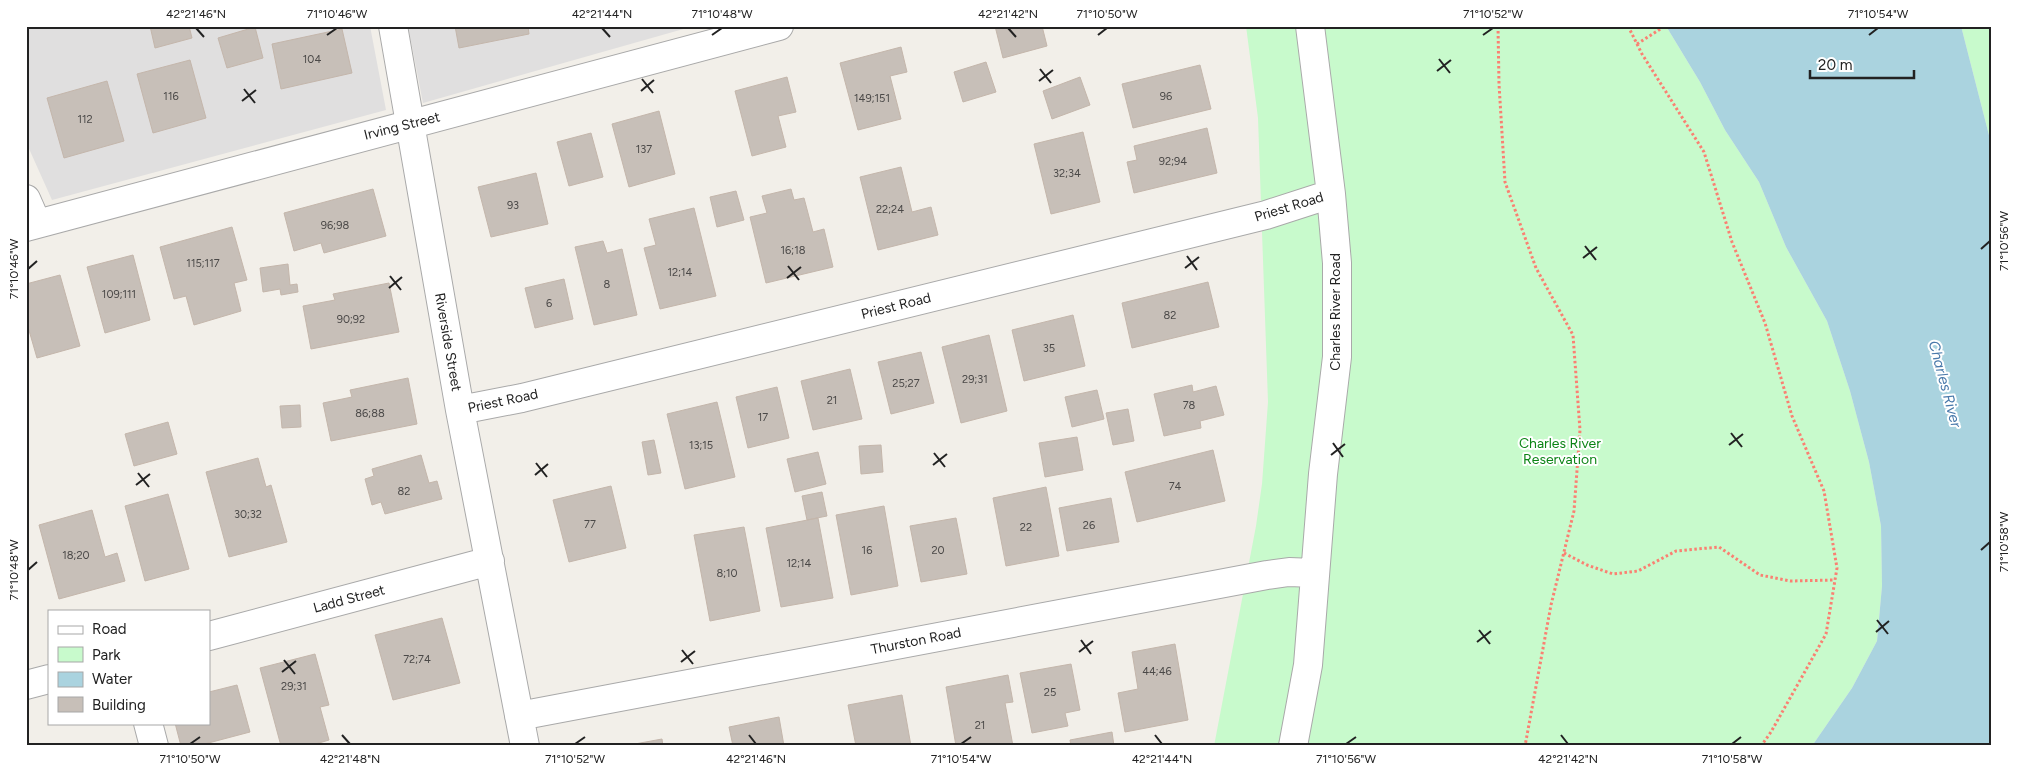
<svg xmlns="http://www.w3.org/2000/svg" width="2018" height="772" font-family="Figtree,sans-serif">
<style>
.residential{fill:#e0dfdf}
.park{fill:#c8facc}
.water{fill:#aad3df}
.building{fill:#c7bfb8;stroke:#c4b6ab}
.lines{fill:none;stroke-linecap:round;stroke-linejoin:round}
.minor-casing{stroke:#a9a9a9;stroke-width:30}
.path{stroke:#fa8072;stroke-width:3;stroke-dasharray:2.5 2.5;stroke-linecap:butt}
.minor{stroke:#fff;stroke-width:28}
.ticks{fill:none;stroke:#222;stroke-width:2}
.labels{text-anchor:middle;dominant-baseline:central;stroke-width:4;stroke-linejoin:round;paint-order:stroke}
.number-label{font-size:11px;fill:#4b4948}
.street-label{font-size:14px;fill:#222;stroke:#fff}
.park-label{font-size:14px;fill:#0c8416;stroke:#fff}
.water-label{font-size:15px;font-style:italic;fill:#4a7aab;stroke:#fff}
.neatline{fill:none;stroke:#222;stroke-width:2}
.ticks-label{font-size:12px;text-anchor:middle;fill:#222}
</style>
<rect width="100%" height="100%" fill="#f2efe9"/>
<path class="residential" d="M26,26H370L386,110L52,200L26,142Z
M408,26H694L423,103Z"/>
<path class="park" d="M1246,26H1666L1700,82L1725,130L1759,182L1786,247L1827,321L1850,391L1869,462L1881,526L1882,586L1877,641L1852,688L1812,746H1214L1256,526L1262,484L1268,402L1258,118Z
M1961,26H1992V147Z"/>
<path class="water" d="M1666,26H1961L1992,147V746H1812L1852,688L1877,641L1882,586L1881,526L1869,462L1850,391L1827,321L1786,247L1759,182L1725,130L1700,82Z"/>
<path class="building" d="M150,26H189L192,38L155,48Z
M455,26H528L529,34L459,48Z
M995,26H1042L1047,46L1003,58Z
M255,27L263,58L227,68L218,38Z
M342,29L352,73L281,89L272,44Z
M901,47L907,72L890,76L901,119L858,130L840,63Z
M190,60L206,118L153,133L137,74Z
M986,62L996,92L963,102L954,72Z
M1200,65L1211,109L1133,128L1122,84Z
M787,77L796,112L778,116L786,147L752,156L735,91Z
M1080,77L1090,105L1052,119L1043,91Z
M107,81L124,141L64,158L47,98Z
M659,111L675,174L629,187L612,124Z
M1207,128L1217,173L1134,193L1127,162L1137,160L1134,146Z
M1083,132L1100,202L1051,214L1034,144Z
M591,133L603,177L569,186L557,142Z
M901,167L912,212L931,207L938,235L878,250L860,177Z
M536,173L548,224L491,237L478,187Z
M373,189L386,236L324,253L321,243L294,251L284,213Z
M791,189L794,200L804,198L813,232L824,229L833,267L766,283L750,217L767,213L762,196Z
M736,191L744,220L717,227L710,197Z
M694,208L716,296L660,309L644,248L656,245L649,219Z
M232,227L247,280L234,283L241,311L194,325L186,296L174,299L160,247Z
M603,241L607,253L622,249L637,315L594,325L575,247Z
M133,255L150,320L105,333L87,267Z
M288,264L290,285L297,284L298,292L281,295L280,289L263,292L260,268Z
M60,275L80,346L37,358L26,320V284Z
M564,279L573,319L535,328L525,288Z
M1208,282L1219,327L1132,348L1122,303Z
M389,283L399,332L311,349L303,306L335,300L333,294Z
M1073,315L1085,366L1024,381L1012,330Z
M989,335L1007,411L961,423L942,347Z
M921,352L934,403L891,414L878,362Z
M850,369L862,419L813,430L801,381Z
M408,378L417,424L331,441L323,403L352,397L350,390Z
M1192,385L1193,392L1216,386L1224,415L1200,421L1201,428L1164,436L1154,394Z
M777,387L789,438L748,448L736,397Z
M1097,390L1104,419L1072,427L1065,397Z
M717,402L735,477L685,489L667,414Z
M300,405L301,427L282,428L280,406Z
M1128,409L1134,441L1113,445L1106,413Z
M168,422L177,454L134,466L125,434Z
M1077,437L1083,470L1045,477L1039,443Z
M654,440L661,473L648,475L642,442Z
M881,445L883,472L861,474L859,446Z
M1213,450L1225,501L1137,522L1125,472Z
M818,452L826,484L795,492L787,459Z
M421,455L429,483L437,481L442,499L385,514L381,502L372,505L365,479L374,476L372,469Z
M258,458L266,487L271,485L287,542L229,557L206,472Z
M611,486L626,548L569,562L553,500Z
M1046,487L1059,556L1006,566L993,498Z
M822,492L827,516L807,520L802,496Z
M168,494L189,569L145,581L125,506Z
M1111,498L1119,542L1067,551L1059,508Z
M884,506L898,586L851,595L836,515Z
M92,510L105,557L117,553L125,581L59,599L39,525Z
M818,518L833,598L781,607L766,528Z
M956,518L967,574L921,582L910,526Z
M744,527L760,611L710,621L694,535Z
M442,618L460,683L393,700L375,635Z
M1175,644L1188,720L1125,732L1118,693L1138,689L1132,652Z
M315,654L329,705L320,707L329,740L309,746H281L260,668Z
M1071,664L1080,710L1065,713L1068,726L1032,733L1020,673Z
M1008,675L1013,702L1005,703L1013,746H956L946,687Z
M237,685L250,732L197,746H181L175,723H209V692Z
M902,695L911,746H856L848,705Z
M779,717L784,746H733L729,727Z
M1112,732L1114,746H1071L1070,740Z
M662,739L663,746H624Z"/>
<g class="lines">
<g class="minor-casing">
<path id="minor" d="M393,26L460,410L525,746
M26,199L37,224
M26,227L779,26
M460,410L522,398L1266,215L1331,194
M209,636L490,561
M26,685L49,679
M519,716L1267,575L1289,572L1314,573
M148,723L154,746
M1293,746L1308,665L1323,474L1337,357V263L1331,194L1310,26"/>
</g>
<path class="path" d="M1498,26L1499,84L1505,182L1536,268L1573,335L1580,430L1574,511L1551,605L1525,746
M1628,26L1642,54L1704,152L1732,242L1765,323L1792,416L1824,491L1837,568L1826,634L1771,732L1761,746
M1637,44L1665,26
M1564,553L1587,565L1613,574L1638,571L1676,551L1719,547L1760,575L1790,581L1835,580"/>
<use href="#minor" class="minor"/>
</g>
<path class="ticks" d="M196,28L204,37M602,28L610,37M1008,28L1016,37M327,35L337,28M712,35L722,28M1098,35L1107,28M1483,35L1493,28M1869,35L1878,28M1439,59L1450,73M1040,69L1051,83M1437,71L1451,60M642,79L653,93M1039,81L1053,70M244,89L255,103M641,91L654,80M242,101L256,90M1585,246L1596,260M1981,249L1990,241M1187,256L1197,270M1583,258L1597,247M788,266L799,280M1185,268L1199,257M28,269L37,261M390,276L401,290M787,278L801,267M389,288L402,277M1731,433L1742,447M1333,443L1343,457M1729,445L1743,434M934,453L945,467M1331,455L1345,444M536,463L547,477M933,465L947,454M138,473L149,487M535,475L548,464M136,485L150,474M1981,550L1990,542M28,570L37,562M1877,620L1888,634M1479,630L1490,644M1876,632L1889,621M1081,640L1091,654M1477,642L1491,631M682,650L693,664M1079,652L1093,641M284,660L295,674M681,662L695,651M282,672L296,661M342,735L350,744M749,735L756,744M1155,735L1162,744M1561,735L1568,744M190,744L200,737M575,744L585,737M961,744L971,737M1346,744L1356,737M1732,744L1741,737"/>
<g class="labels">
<g class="number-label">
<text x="312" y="59">104</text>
<text x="171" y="96">116</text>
<text x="1166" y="96">96</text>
<text x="872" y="98">149;151</text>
<text x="85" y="119">112</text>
<text x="644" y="149">137</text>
<text x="1173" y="161">92;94</text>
<text x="1067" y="173">32;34</text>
<text x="513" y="205">93</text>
<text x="890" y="209">22;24</text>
<text x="335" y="225">96;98</text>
<text x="793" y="250">16;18</text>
<text x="203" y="263">115;117</text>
<text x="680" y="272">12;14</text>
<text x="607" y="284">8</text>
<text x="119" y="294">109;111</text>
<text x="549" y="303">6</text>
<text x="1170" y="315">82</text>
<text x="351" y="319">90;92</text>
<text x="1049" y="348">35</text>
<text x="975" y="379">29;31</text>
<text x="906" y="383">25;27</text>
<text x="832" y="400">21</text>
<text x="1189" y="405">78</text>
<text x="370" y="413">86;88</text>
<text x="763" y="417">17</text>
<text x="701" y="445">13;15</text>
<text x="1175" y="486">74</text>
<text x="404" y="491">82</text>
<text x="248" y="514">30;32</text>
<text x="590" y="524">77</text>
<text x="1089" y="525">26</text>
<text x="1026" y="527">22</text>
<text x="867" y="550">16</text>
<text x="938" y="550">20</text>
<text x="76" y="555">18;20</text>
<text x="799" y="563">12;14</text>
<text x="727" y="573">8;10</text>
<text x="417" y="659">72;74</text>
<text x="1157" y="671">44;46</text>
<text x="294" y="686">29;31</text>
<text x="1050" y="692">25</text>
<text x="980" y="725">21</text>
</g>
<g class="street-label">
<text transform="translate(402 126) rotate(-14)">Irving Street</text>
<text transform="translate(1289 207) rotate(-17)">Priest Road</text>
<text transform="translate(896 306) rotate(-14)">Priest Road</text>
<text transform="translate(1335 312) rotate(-90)">Charles River Road</text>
<text transform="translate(448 342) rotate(80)">Riverside Street</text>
<text transform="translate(503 401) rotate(-12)">Priest Road</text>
<text transform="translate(349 599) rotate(-15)">Ladd Street</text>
<text transform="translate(916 641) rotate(-11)">Thurston Road</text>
</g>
<g class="park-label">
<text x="1560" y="443">Charles River<tspan x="1560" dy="16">Reservation</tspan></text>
</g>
<g class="water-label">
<text transform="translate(1945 384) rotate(75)">Charles River</text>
</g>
</g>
<rect width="2018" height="772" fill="none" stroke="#ffffff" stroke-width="55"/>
<rect x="48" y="610" width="162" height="115" fill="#ffffff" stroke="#a7a7a7"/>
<rect x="58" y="626" width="25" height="8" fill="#ffffff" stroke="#a7a7a7"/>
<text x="92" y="634" font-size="15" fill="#222222">Road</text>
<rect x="58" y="647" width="25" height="15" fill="#c8facc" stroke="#a7a7a7"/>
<text x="92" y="660" font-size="15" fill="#222222">Park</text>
<rect x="58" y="672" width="25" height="15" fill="#aad3df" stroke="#a7a7a7"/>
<text x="92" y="684" font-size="15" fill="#222222">Water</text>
<rect x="58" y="697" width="25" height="15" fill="#c7bfb8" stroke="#a7a7a7"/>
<text x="92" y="710" font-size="15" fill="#222222">Building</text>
<path d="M1810 70v8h104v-8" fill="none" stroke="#222222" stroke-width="2.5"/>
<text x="1818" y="70" font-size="15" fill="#222222" stroke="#ffffff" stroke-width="4" paint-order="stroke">20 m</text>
<rect x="28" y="28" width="1962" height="716" class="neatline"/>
<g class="ticks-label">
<text x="196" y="18">42°21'46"N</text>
<text x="337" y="18">71°10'46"W</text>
<text x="602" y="18">42°21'44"N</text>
<text x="722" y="18">71°10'48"W</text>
<text x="1008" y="18">42°21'42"N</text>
<text x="1107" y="18">71°10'50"W</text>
<text x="1493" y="18">71°10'52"W</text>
<text x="1878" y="18">71°10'54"W</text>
<text transform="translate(2004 241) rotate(-90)" y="4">71°10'56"W</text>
<text transform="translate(14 269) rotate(-90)" y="4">71°10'46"W</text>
<text transform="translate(2004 542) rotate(-90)" y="4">71°10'58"W</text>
<text transform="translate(14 570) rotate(-90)" y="4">71°10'48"W</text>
<text x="190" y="763">71°10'50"W</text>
<text x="350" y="763">42°21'48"N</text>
<text x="575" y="763">71°10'52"W</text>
<text x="756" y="763">42°21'46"N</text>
<text x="961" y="763">71°10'54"W</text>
<text x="1162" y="763">42°21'44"N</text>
<text x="1346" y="763">71°10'56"W</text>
<text x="1568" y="763">42°21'42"N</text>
<text x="1732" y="763">71°10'58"W</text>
</g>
</svg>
